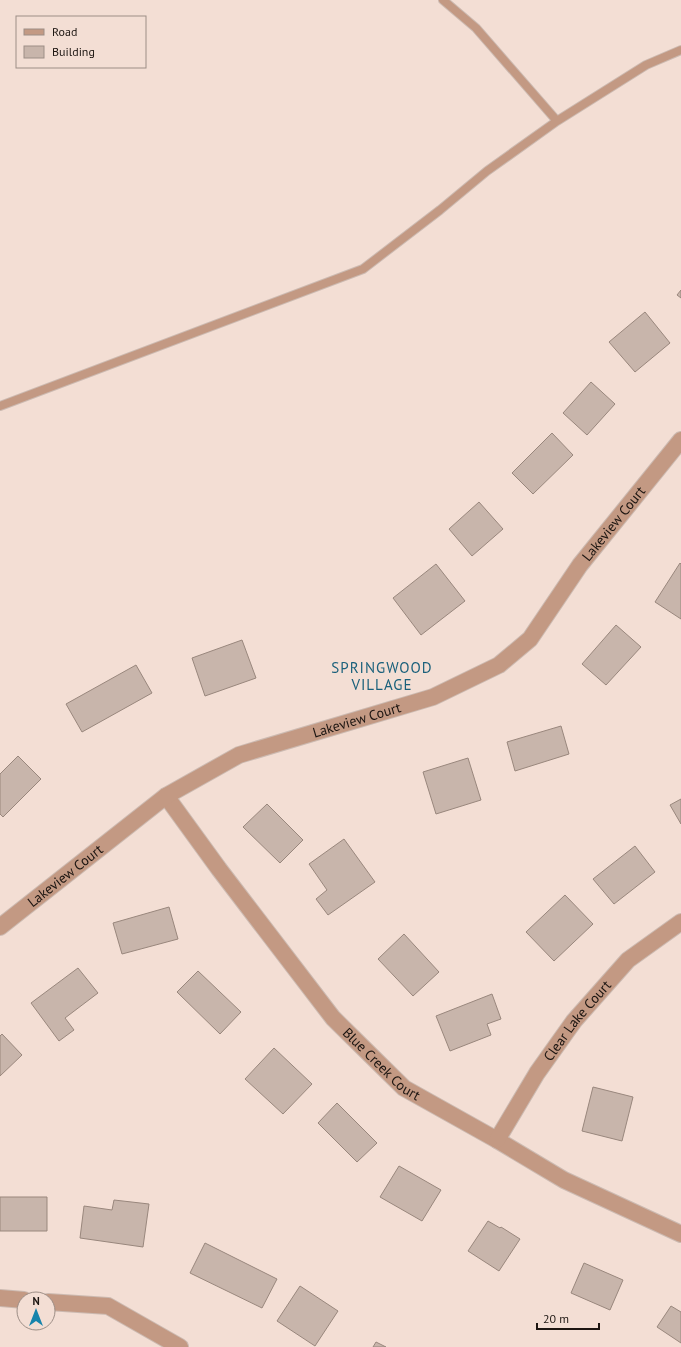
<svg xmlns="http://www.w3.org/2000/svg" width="681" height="1347" font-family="'PT Sans',sans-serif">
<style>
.building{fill:#c8b5ab;stroke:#99877d}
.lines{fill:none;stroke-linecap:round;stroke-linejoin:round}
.service-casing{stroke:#ccbab1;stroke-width:10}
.minor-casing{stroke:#ccbab1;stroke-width:18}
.service{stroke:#c39983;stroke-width:8}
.minor{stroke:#c39983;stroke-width:16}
.labels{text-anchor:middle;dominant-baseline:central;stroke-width:3.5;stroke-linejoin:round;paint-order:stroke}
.street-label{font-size:14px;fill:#1c1511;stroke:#f3ded4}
.neighbourhood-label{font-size:15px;letter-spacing:1px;fill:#1a607b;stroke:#f3ded4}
</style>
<rect width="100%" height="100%" fill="#f3ded4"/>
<path class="building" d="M681,290V298L677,295Z
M645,312L670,343L635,372L609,342Z
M591,382L615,404L587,435L563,413Z
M552,433L573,455L533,494L512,473Z
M479,502L503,529L472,556L449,529Z
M680,563L681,564V619L655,602Z
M436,564L465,601L421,635L393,598Z
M616,625L641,647L606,685L582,664Z
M242,640L256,678L205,696L192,658Z
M136,665L152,693L82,732L66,704Z
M561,726L569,754L515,771L507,742Z
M18,756L41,779L3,817L0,814V774Z
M468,758L481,800L436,814L423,772Z
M681,799V824L670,805Z
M267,804L303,840L280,863L243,827Z
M344,839L375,882L328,915L316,899L327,890L309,864Z
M635,846L655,872L614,904L593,879Z
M565,895L593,924L554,961L526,932Z
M169,907L178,939L122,954L113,923Z
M404,934L439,972L413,996L378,959Z
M78,968L98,993L65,1018L74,1030L59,1041L31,1003Z
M198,971L241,1012L220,1034L177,992Z
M492,994L501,1019L487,1024L491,1035L450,1051L436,1016Z
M2,1034L22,1055L0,1076V1036Z
M274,1048L312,1084L283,1114L245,1079Z
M593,1087L633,1097L622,1141L582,1131Z
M337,1103L377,1143L357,1162L318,1123Z
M399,1166L441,1190L422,1221L380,1197Z
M0,1197H47V1231H0Z
M114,1200L149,1204L143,1247L80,1238L84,1206L112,1210Z
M488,1221L500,1228L501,1227L520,1239L499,1271L468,1251Z
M205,1243L277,1279L262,1308L190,1273Z
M584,1263L623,1280L610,1310L571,1293Z
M300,1286L338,1311L315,1346L277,1321Z
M671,1306L681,1312V1343L657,1327Z
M376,1342L386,1347H373Z"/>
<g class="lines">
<g class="service-casing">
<path id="service" d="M443,0L476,28L557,121
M0,406L363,269L440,210L487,171L557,121L646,65L681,50"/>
</g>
<g class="minor-casing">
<g id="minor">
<path id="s1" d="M166,796L219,869L333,1018L404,1088L497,1140L564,1180L681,1234"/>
<path id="s2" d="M0,927L166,796L239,755L433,697L499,665L530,639L580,565L681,440"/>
<path id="s3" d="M497,1140L537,1073L574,1021L628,960L681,922"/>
<path d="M0,1298L24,1300"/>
<path d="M48,1302L108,1306L180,1347"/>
</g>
</g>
<use href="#service" class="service"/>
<use href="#minor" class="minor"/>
</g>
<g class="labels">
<g class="street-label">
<text stroke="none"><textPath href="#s2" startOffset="754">Lakeview Court</textPath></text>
<text stroke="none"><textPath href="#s2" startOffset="418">Lakeview Court</textPath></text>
<text stroke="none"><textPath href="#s2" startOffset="83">Lakeview Court</textPath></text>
<text stroke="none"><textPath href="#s3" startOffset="144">Clear Lake Court</textPath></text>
<text stroke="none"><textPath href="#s1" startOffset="345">Blue Creek Court</textPath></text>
</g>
<g class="neighbourhood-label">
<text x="382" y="667">SPRINGWOOD<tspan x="382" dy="17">VILLAGE</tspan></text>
</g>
</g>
<rect x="16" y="16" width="130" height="52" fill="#f3ded4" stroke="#9d8e86"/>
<rect x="24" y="29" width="20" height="6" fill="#c39983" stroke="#9d8e86"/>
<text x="52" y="36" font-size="12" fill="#1c1511">Road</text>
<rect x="24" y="46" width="20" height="12" fill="#c8b5ab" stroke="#9d8e86"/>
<text x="52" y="56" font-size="12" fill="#1c1511">Building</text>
<g transform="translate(36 1311)"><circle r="19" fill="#f3ded4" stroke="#9d8e86"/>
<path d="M0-3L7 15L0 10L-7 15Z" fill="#1784ac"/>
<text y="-6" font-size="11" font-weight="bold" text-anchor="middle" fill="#1c1511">N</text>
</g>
<path d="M537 1323v6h62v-6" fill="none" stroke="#1c1511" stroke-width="2"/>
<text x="543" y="1323" font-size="12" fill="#1c1511" stroke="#f3ded4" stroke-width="3" paint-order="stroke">20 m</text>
</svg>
